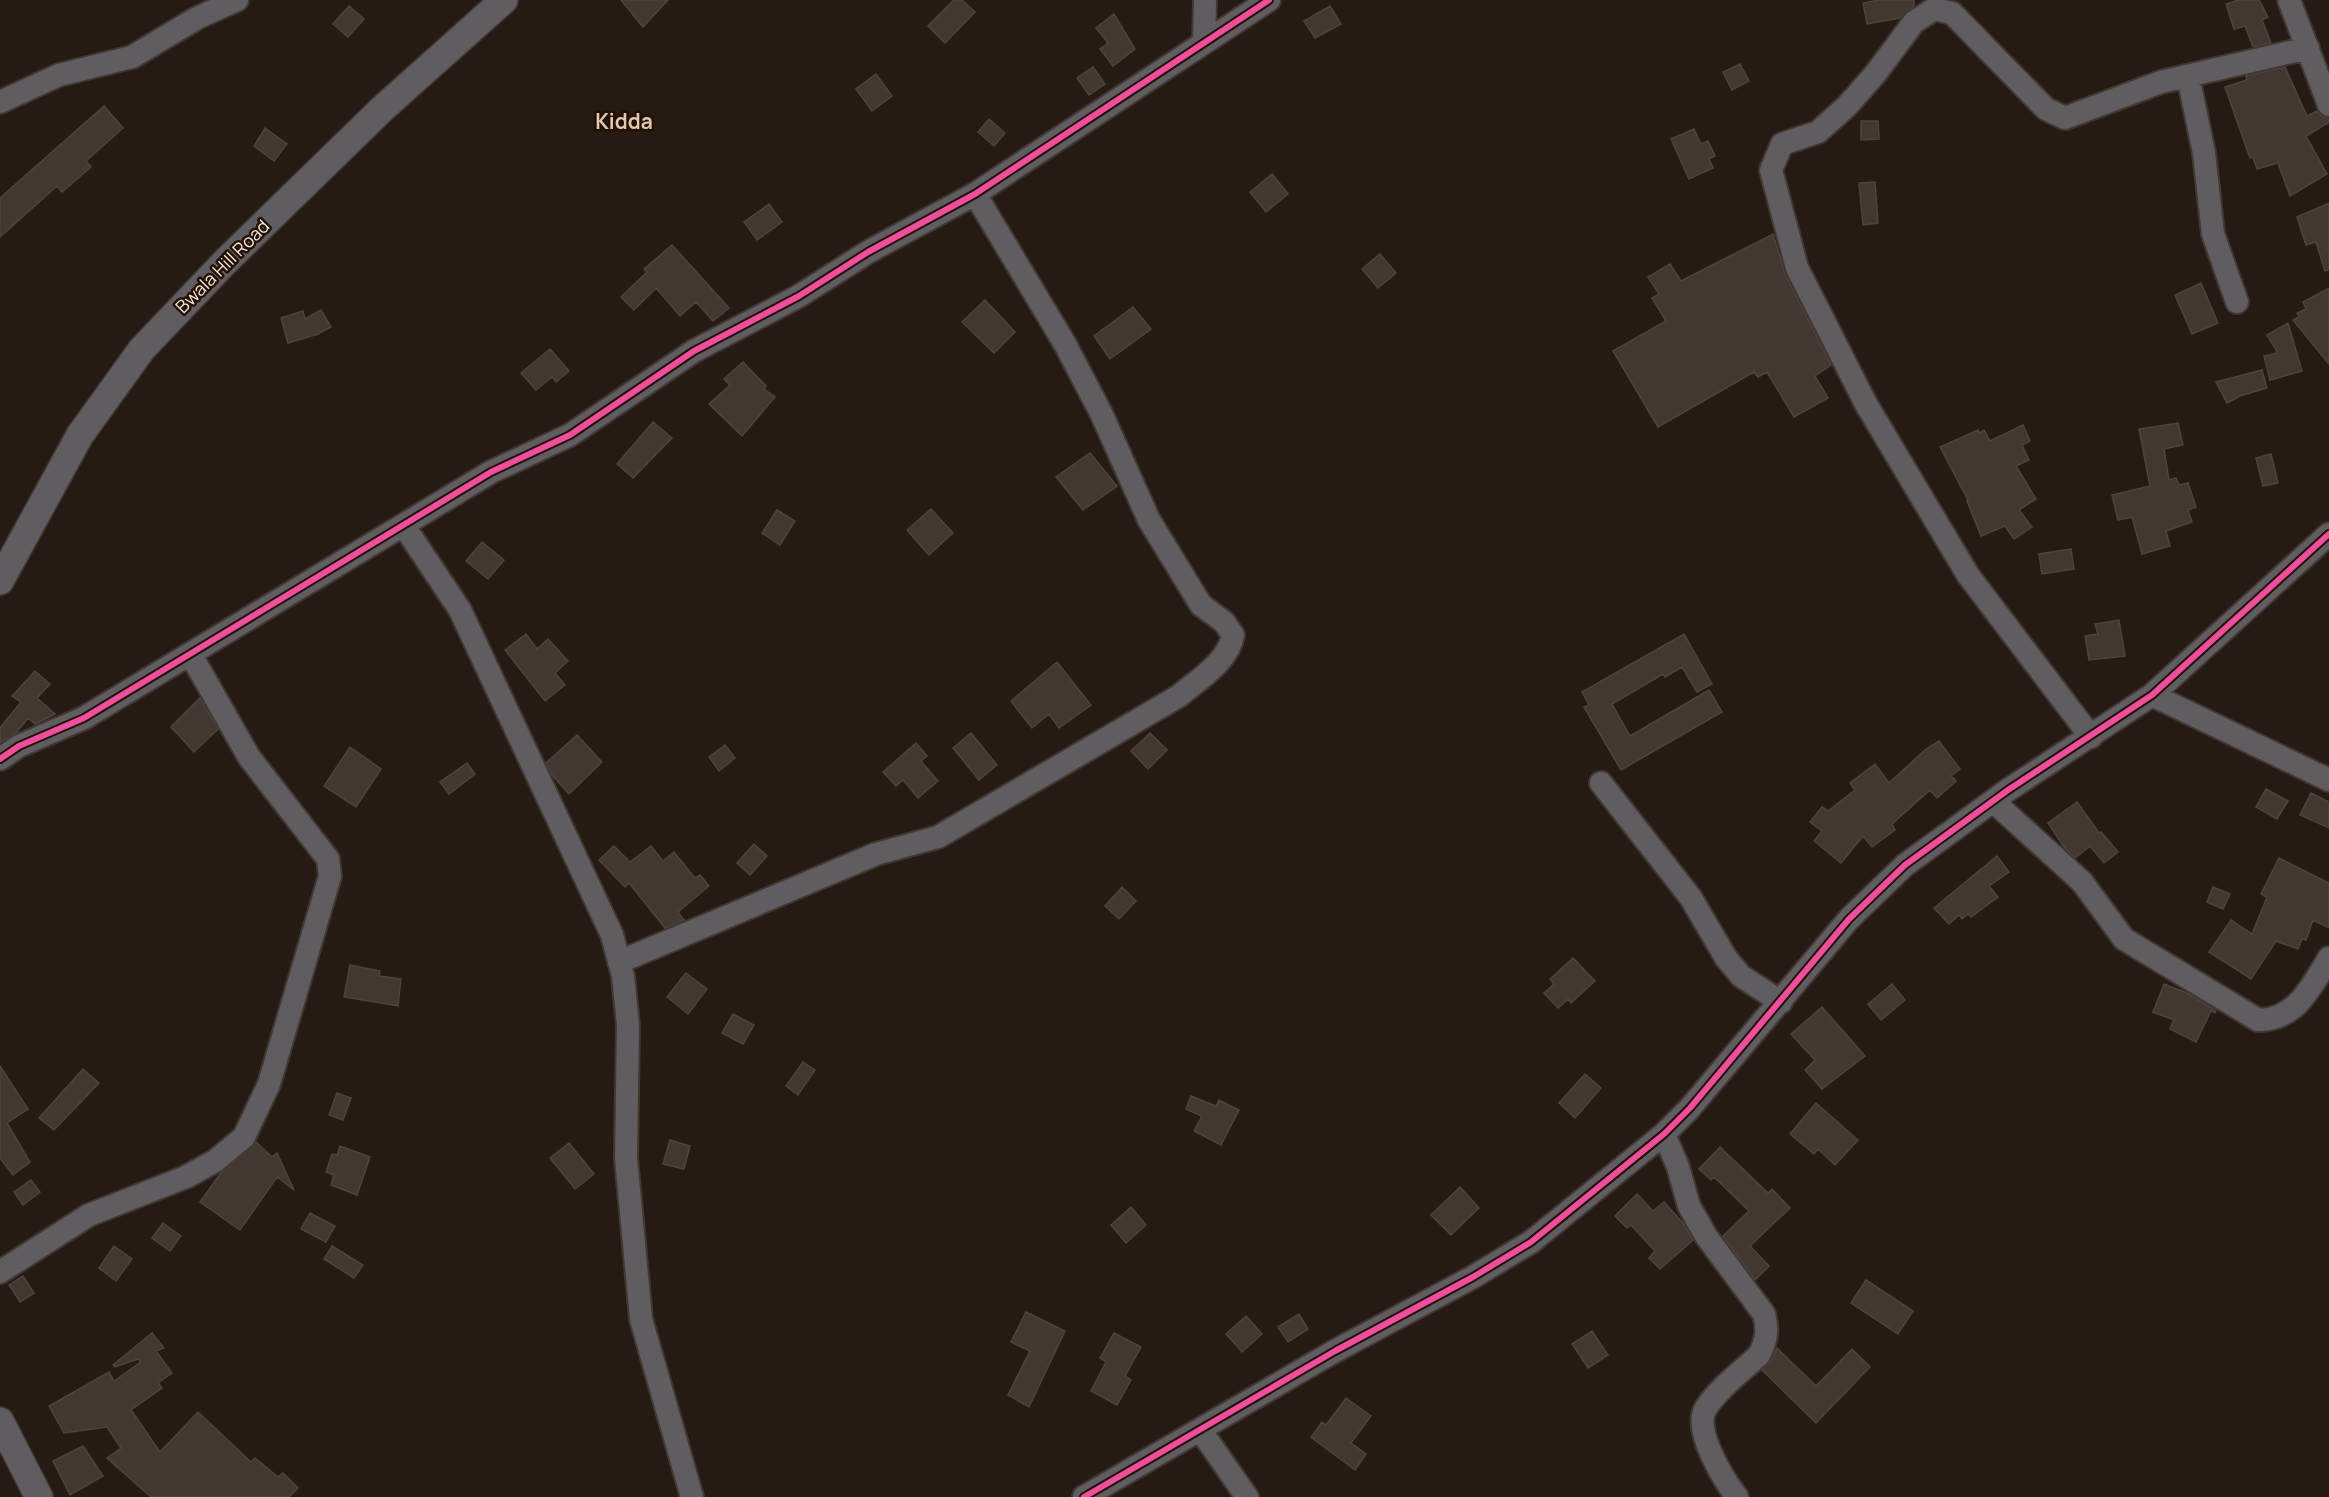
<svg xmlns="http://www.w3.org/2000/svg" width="2329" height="1497" font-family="Manrope,sans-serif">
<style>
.building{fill:#413831;stroke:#4d443d;stroke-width:1.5}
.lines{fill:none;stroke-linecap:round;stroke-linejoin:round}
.minor-casing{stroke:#413831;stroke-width:26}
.tertiary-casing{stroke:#413831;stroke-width:30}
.minor{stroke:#5f5d62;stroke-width:22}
.tertiary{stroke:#5f5d62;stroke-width:27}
.cycleway-casing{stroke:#231103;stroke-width:10}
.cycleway{stroke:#ef4d9e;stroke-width:6}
.labels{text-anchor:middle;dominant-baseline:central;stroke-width:5;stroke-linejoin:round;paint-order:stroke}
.street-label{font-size:18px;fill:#f6e9df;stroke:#231103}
.quarter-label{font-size:21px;font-weight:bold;fill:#e2c8b5;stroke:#231103}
</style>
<rect width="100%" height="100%" fill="#251b13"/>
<path class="building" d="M621,0H668L643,27Z
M954,0H962L975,12L945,43L928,26Z
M1879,0H1914V6L1900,18L1867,24L1863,3Z
M2238,0H2259L2268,17L2262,20L2271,43L2253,47L2245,26L2234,29L2226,4Z
M349,6L364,19L348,37L333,24Z
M1330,6L1341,24L1315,38L1304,21Z
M1114,14L1135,49L1113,66L1100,49L1108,43L1096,28Z
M1740,64L1749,81L1732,90L1723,72Z
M1093,67L1105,84L1089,95L1077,78Z
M2285,67L2307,116L2317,111L2321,116L2329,118V122L2306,136L2327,174L2290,196L2278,163L2257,169L2253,157L2250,158L2225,87L2247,80L2246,76Z
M876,74L892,96L872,111L856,89Z
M104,106L123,128L86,161L91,167L62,192L57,186L0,237V198Z
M989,119L1005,133L994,146L978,132Z
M1861,121H1878L1879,139L1861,140Z
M265,128L287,144L274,161L254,146Z
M1694,129L1701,144L1708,141L1715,156L1709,159L1713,168L1689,179L1671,139Z
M1272,174L1288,194L1266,212L1250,192Z
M1875,182L1878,223L1863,225L1859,183Z
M2329,203V270L2325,271L2316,242L2306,245L2297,217Z
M769,204L782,222L757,240L744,222Z
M1773,234L1785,274L1831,365L1815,376L1828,398L1794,417L1767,372L1758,377L1754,372L1658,427L1613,351L1666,321L1652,298L1659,294L1648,277L1670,264L1681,281Z
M672,245L729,308L713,321L696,302L680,316L656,288L634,310L621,297L647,272L644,269Z
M1380,254L1396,273L1378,288L1362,269Z
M2201,283L2218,323L2192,334L2175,295Z
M2329,288V364L2293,320L2299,317L2297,313L2306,309L2303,302Z
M985,300L1015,332L994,353L962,322Z
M1133,307L1151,329L1110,359L1094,336Z
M321,310L331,327L318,334L288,343L281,318L303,311L305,319Z
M2288,323L2302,371L2270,380L2264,356L2278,353L2267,335Z
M550,349L569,371L556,382L552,377L536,390L521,373Z
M743,362L766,386L764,389L775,397L742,436L709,404L730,385L724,379Z
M2262,370L2267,388L2240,396L2227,403L2216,382Z
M653,422L672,438L633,478L617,464Z
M2178,423L2183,445L2164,449L2169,480L2176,478L2179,485L2188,483L2196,507L2188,510L2192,522L2166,531L2170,546L2142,554L2132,517L2118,520L2112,495L2150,486L2139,429Z
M2023,425L2030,441L2022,445L2029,460L2016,466L2036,499L2019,510L2032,527L2014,539L2005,526L1981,536L1967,501L1968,500L1940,447L1978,430L1979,433L1984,430L1990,441Z
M1090,453L1117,486L1083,510L1056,477Z
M2271,454L2278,483L2263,486L2256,458Z
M931,509L953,533L929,555L907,530Z
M777,510L795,521L780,545L762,533Z
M482,542L504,560L488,579L466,561Z
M2071,549L2074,569L2042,574L2039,554Z
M2119,620L2125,656L2089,660L2085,636L2098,634L2095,624Z
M526,634L537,649L548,639L568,661L555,673L565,685L545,701L505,650Z
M1684,634L1712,684L1697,692L1682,667L1665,677L1663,674L1612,704L1630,736L1709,690L1722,712L1621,770L1584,707L1589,705L1582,692Z
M1057,662L1091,705L1059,728L1049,714L1032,728L1011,701Z
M35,671L50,684L37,698L55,714L35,724L28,718L16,733L0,743V728L21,702L12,696Z
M200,698L218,729L194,752L171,727Z
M971,733L997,765L979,780L953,748Z
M1150,733L1167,750L1148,769L1131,751Z
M577,735L602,762L569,794L552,775L546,763Z
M1939,741L1960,769L1951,776L1956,781L1937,798L1930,790L1892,824L1895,830L1872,847L1863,836L1841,863L1814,841L1822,831L1810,822L1822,807L1828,811L1855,790L1850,783L1875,764L1889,783L1926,749Z
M916,743L927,756L921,761L938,781L918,798L903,780L896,786L883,772Z
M725,745L735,758L719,771L709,757Z
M350,747L381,769L356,807L324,786Z
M467,763L475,774L449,794L440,782Z
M2266,789L2288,801L2277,819L2256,807Z
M2311,793L2329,802V828L2300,815Z
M2077,802L2099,833L2101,832L2118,852L2104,863L2090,846L2075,858L2064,847L2048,823Z
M754,844L767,856L750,875L737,863Z
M614,846L630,862L651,846L663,861L674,852L695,878L700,875L709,886L678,912L684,920L665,928L629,883L625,887L599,860Z
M1997,856L2009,872L1989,886L1998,897L1971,917L1968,914L1962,919L1959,915L1949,924L1934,908Z
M2279,858L2329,883V928L2313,920L2306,940L2302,939L2298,949L2276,941L2251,979L2209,952L2231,920L2252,934L2267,897L2261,894Z
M1122,887L1136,901L1119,919L1105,906Z
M2213,887L2230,894L2223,909L2207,902Z
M1573,958L1595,981L1571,1003L1568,999L1558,1008L1544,993L1554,984L1550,979Z
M350,965L380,971L379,976L401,979L398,1006L344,997Z
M686,973L707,989L688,1014L667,997Z
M1892,984L1905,1000L1881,1020L1868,1004Z
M2164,984L2187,993L2216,1011L2215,1013L2211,1011L2196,1042L2170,1029L2174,1020L2153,1012Z
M1822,1007L1865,1056L1822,1089L1805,1070L1815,1060L1791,1034Z
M733,1014L754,1025L743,1044L722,1033Z
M803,1062L815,1070L798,1095L786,1086Z
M0,1066L28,1109L7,1123L30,1162L13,1175L0,1158Z
M83,1069L99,1083L54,1130L39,1118Z
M1585,1074L1601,1088L1575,1118L1559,1103Z
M337,1093L351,1098L343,1120L329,1115Z
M1191,1096L1216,1106L1219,1100L1239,1110L1221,1145L1194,1131L1202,1116L1186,1109Z
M1816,1103L1858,1140L1835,1165L1818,1149L1814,1154L1790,1134Z
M670,1140L690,1146L684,1169L663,1164Z
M256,1142L272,1157L277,1153L294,1190L277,1177L240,1230L200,1202L220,1174Z
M569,1143L594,1174L575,1189L550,1158Z
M340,1146L370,1157L357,1195L331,1185L334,1175L326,1172L332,1154L337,1155Z
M1720,1147L1768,1193L1772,1189L1790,1208L1750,1246L1769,1266L1755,1280L1723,1236L1749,1211L1714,1177L1711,1180L1699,1169Z
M31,1180L40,1192L23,1205L14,1192Z
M1460,1187L1479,1208L1451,1235L1431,1215Z
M1637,1194L1653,1211L1664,1202L1683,1223L1693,1240L1660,1269L1649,1258L1655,1251L1631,1225L1627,1228L1615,1216Z
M1131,1207L1146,1225L1126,1243L1111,1225Z
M310,1213L335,1226L326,1242L301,1229Z
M163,1223L181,1236L170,1251L152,1238Z
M114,1246L132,1259L116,1281L99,1268Z
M332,1246L363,1265L354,1278L324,1259Z
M23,1276L34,1293L20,1302L9,1285Z
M1866,1280L1913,1311L1898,1334L1851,1303Z
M1026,1312L1065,1331L1029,1407L1008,1395L1030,1351L1011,1342Z
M1299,1314L1308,1329L1288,1342L1278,1327Z
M1246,1316L1262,1334L1242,1352L1226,1334Z
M1592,1331L1608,1355L1588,1368L1572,1344Z
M152,1333L164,1348L156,1351L172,1373L158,1383L162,1388L131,1410L160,1452L198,1412L251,1462L255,1458L278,1477L283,1473L298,1488L289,1497H151L107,1458L121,1448L107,1427L64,1433L49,1406L109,1372L114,1381L141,1362L138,1359L115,1367L113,1365Z
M1114,1333L1141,1347L1125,1376L1131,1380L1117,1405L1091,1391L1106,1362L1100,1358Z
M1777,1348L1816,1386L1852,1349L1870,1367L1816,1423L1762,1370L1771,1361Z
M1346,1398L1371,1416L1351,1443L1366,1454L1355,1470L1311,1437L1322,1422L1326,1425Z
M83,1446L103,1476L70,1495L53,1461Z"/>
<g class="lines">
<g class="minor-casing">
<path id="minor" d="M2289,0L2329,105
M1204,43L1205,0
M2188,76L2204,153L2213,234L2237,302
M0,102L59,75L132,57L197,18L237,0
M404,526L460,610L612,935L623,976L628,1025L626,1158L641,1319L692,1497
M2152,695L2329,780
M2091,737L1968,575L1866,404L1797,268L1771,170L1782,144L1818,132L1847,106L1876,73L1914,22L1934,9L1952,13L2046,109L2065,118L2161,82L2308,48
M0,759L19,746L84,718L491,472L570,435L694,351L799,296L868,252L975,194L1269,0
M1601,783L1691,898L1726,958L1741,976L1781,1002
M1993,801L2082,882L2124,939L2258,1020C2295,1021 2312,986 2329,958
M619,962L876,854L938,837L1179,696C1198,680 1229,661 1233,635L1224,622L1201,605L1149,520L1102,415L1065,344L975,194
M1664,1134L1678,1167L1689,1206L1706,1236L1764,1314C1768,1329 1767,1340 1759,1355C1742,1371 1719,1388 1706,1408C1692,1429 1724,1480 1737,1497
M0,1272L89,1215L186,1177L215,1161L244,1137L269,1084L330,876L328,859L249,757L191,655
M1201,1431L1247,1497
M1084,1497L1335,1351L1473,1277L1531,1242L1664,1134L1690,1108L1849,919L1905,865L2008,790L2152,695L2329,534"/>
</g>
<g class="tertiary-casing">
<path id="tertiary" d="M0,581L80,435L142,349L226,261L382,109L504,0
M0,1421L39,1497"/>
</g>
<use href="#minor" class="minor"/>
<use href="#tertiary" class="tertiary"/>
<g class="cycleway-casing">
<path id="cycleway" d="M0,759L19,746L84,718L491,472L570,435L694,351L799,296L868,252L975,194L1269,0
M1084,1497L1335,1351L1473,1277L1531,1242L1664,1134L1690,1108L1849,919L1905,865L2008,790L2152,695L2329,534"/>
</g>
<use href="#cycleway" class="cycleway"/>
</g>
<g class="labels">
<g class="street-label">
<text transform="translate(222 266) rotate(-45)">Bwala Hill Road</text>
</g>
<g class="quarter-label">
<text x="624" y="121">Kidda</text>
</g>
</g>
</svg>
